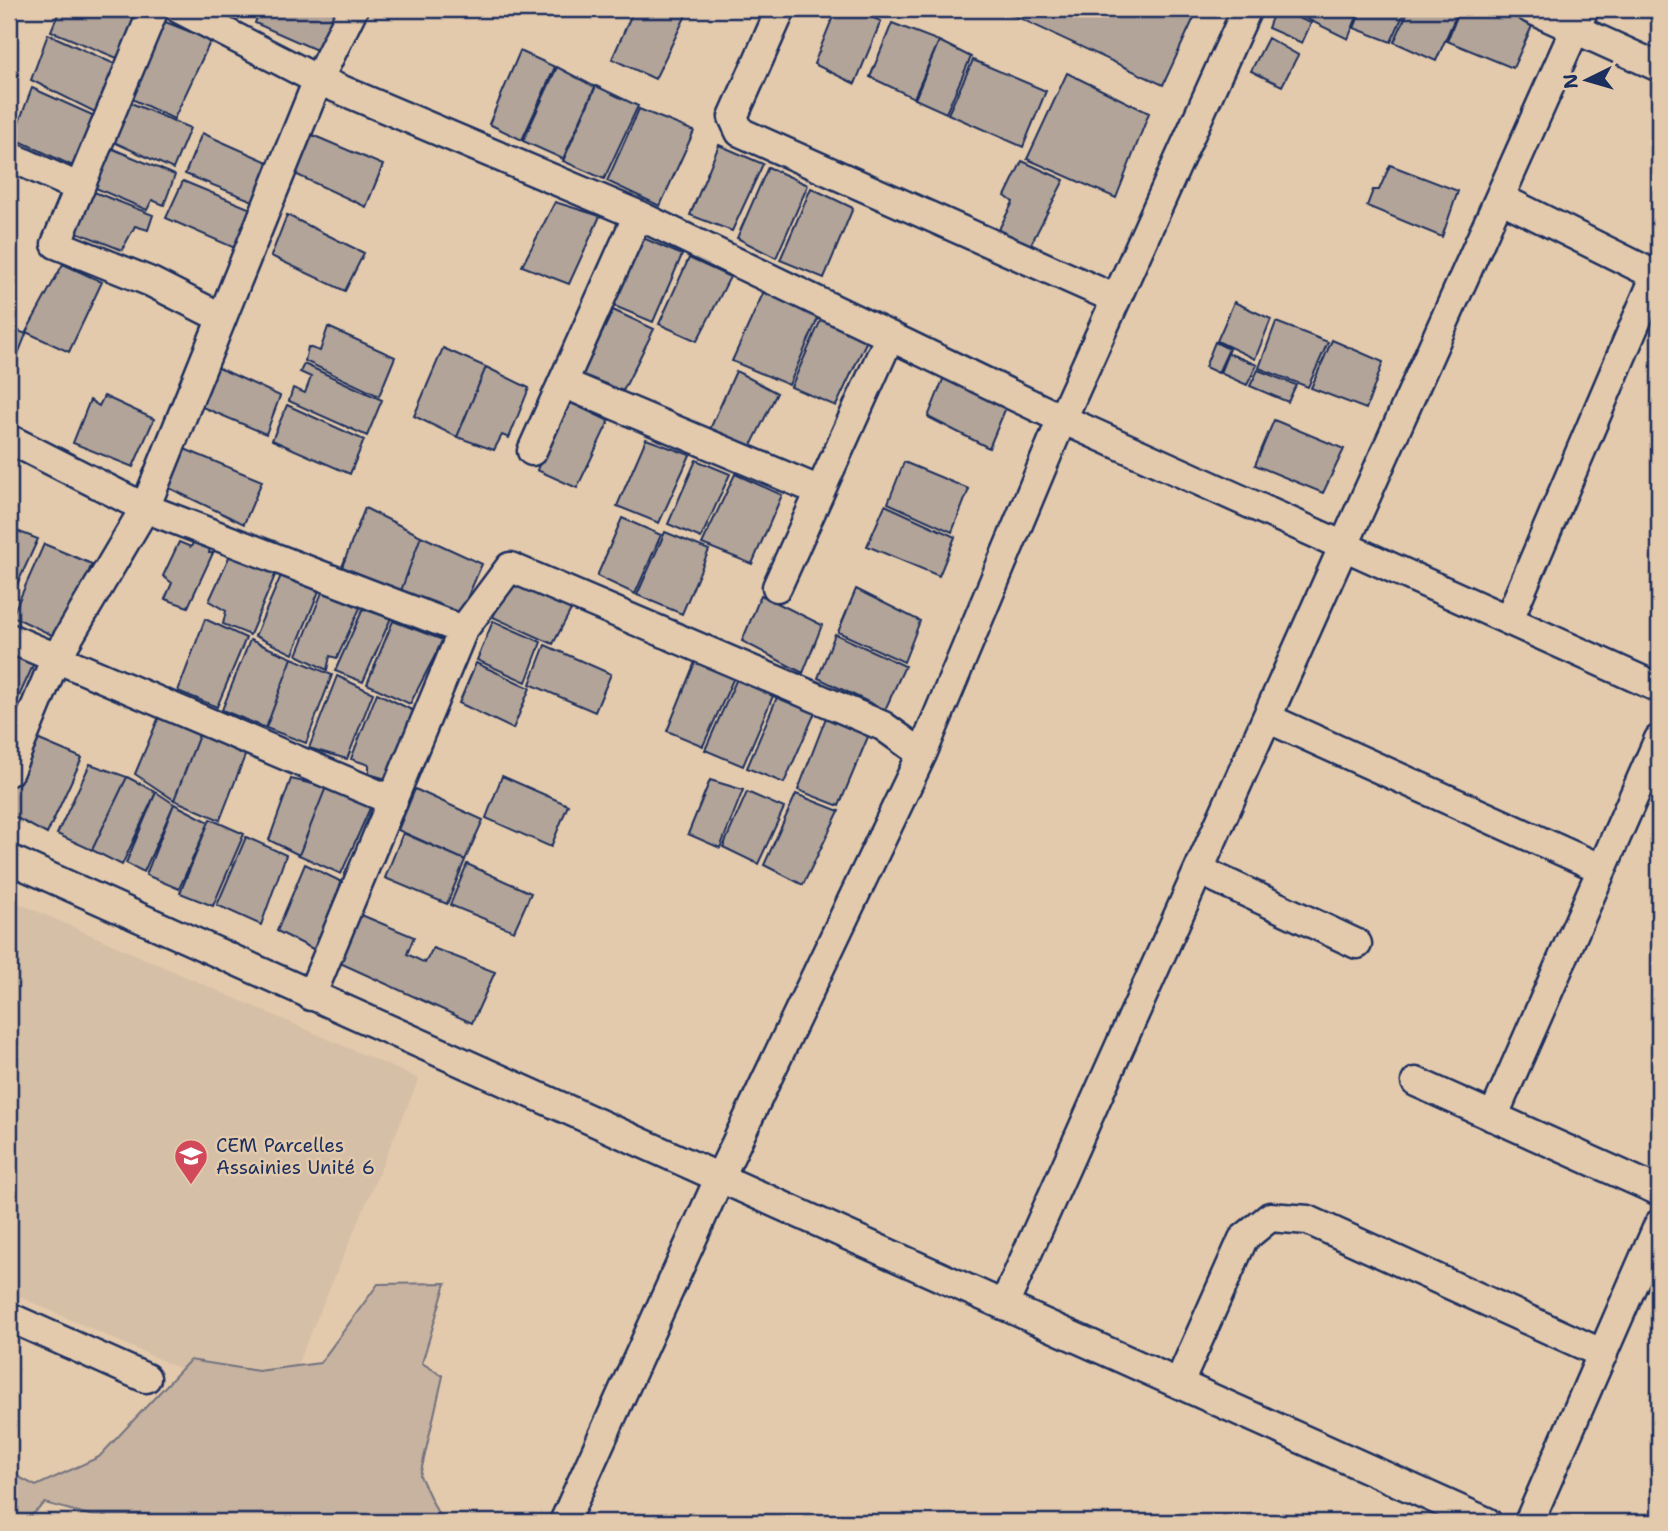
<svg xmlns="http://www.w3.org/2000/svg" width="1668" height="1531" font-family="'Shantell Sans',sans-serif">
<style>
.built{fill:#d5bfa6}
.green{fill:#c7b3a0;stroke:#71717f;stroke-width:2}
.building{fill:#b2a498;stroke:#1b2f5e;stroke-width:2}
.lines{fill:none;stroke-linecap:round;stroke-linejoin:round}
.street-casing{stroke:#1b2f5e;stroke-width:33}
.street{stroke:#e4caac;stroke-width:28}
.labels{text-anchor:middle;dominant-baseline:central;stroke-width:5;stroke-linejoin:round;paint-order:stroke}
.poi-label{font-size:19px;fill:#1b2f5e;stroke:#e4caac;text-anchor:start}
</style>
<rect width="100%" height="100%" fill="#e4caac"/>
<filter id="ink" filterUnits="userSpaceOnUse"><feTurbulence type="fractalNoise" baseFrequency=".0143" numOctaves="2"/><feDisplacementMap in="SourceGraphic" scale="14" xChannelSelector="R" yChannelSelector="G"/><feConvolveMatrix kernelMatrix="1 2 1 2 8 2 1 2 1" color-interpolation-filters="sRGB"/></filter>
<g filter="url(#ink)">
<path class="built" d="M9,899L419,1079L277,1412L9,1292Z"/>
<path class="green" d="M446,1283L422,1363L443,1376L420,1476L442,1522H181L180,1515L93,1516L45,1503L24,1522H9V1472L36,1486L99,1457L190,1360L258,1371L320,1363L378,1284Z"/>
<path class="building" d="M60,9H117L136,18L117,58L51,31Z
M260,9H340L321,52L255,23Z
M634,9H689L655,79L612,59Z
M836,9H851L881,21L855,84L814,64Z
M1000,9H1198L1163,85Z
M1275,9L1311,23L1302,43L1268,28Z
M1294,9H1360L1348,39L1293,12Z
M1362,9H1406L1391,42L1354,28Z
M1409,9H1459L1436,61L1394,42Z
M1460,9H1491L1533,24L1513,68L1447,41Z
M163,21L211,40L174,119L132,99Z
M892,23L939,41L914,98L870,77Z
M48,34L117,65L97,113L31,80Z
M1268,38L1298,55L1282,86L1251,71Z
M939,41L971,57L946,113L915,99Z
M520,51L555,67L522,140L489,124Z
M973,60L1046,91L1023,147L948,114Z
M557,67L595,87L563,159L523,141Z
M1067,73L1149,113L1116,198L1027,159Z
M596,86L638,106L604,179L563,161Z
M32,88L99,118L77,168L13,138Z
M124,100L190,128L173,169L107,139Z
M639,109L694,131L660,206L607,181Z
M202,133L270,163L253,201L185,174Z
M310,134L383,165L366,207L293,173Z
M719,145L763,164L732,231L690,215Z
M106,146L175,175L164,205L152,200L147,210L91,186Z
M1022,161L1064,180L1030,246L997,233L1013,202L1005,196Z
M1390,165L1458,191L1442,237L1367,206L1373,190H1379Z
M768,167L808,185L776,258L737,238Z
M183,181L251,209L237,249L166,218Z
M811,188L853,208L824,278L780,260Z
M89,190L153,215L148,230L135,226L122,250L74,231Z
M555,202L600,216L569,284L522,266Z
M287,215L364,253L345,291L271,256Z
M641,237L682,255L653,322L612,305Z
M689,258L730,277L697,341L659,324Z
M63,264L102,282L69,352L26,332Z
M765,289L819,316L789,385L732,361Z
M1234,302L1271,319L1255,359L1217,341Z
M613,310L654,329L623,391L582,375Z
M823,315L869,336L836,406L791,387Z
M1276,322L1328,342L1308,387L1259,368Z
M9,327L26,334L9,377Z
M328,327L395,357L379,396L305,361L308,347L320,351Z
M1332,340L1383,362L1366,409L1311,388Z
M1215,342L1229,349L1218,373L1205,367Z
M443,348L486,367L457,437L414,416Z
M1228,353L1257,365L1247,385L1220,373Z
M210,364L280,396L266,434L195,404Z
M304,364L382,400L367,436L289,401L293,388L305,393L311,377L300,372Z
M486,367L529,388L509,438L502,435L494,450L457,437Z
M1258,370L1296,385L1288,402L1250,386Z
M736,371L777,393L749,450L710,429Z
M944,377L1007,405L989,448L928,417Z
M104,396L154,419L133,467L73,443L90,400L99,406Z
M565,400L609,421L577,488L537,470Z
M287,405L364,440L350,474L272,440Z
M1274,420L1344,449L1323,493L1255,465Z
M646,439L690,455L659,523L617,506Z
M182,448L262,481L244,524L167,487Z
M696,460L730,474L701,538L668,524Z
M904,462L969,489L952,532L888,503Z
M735,474L782,495L752,564L702,544Z
M885,505L955,537L939,576L867,546Z
M365,508L421,536L401,591L342,567Z
M622,518L661,535L635,594L597,576Z
M9,528L38,539L9,602Z
M665,532L709,550L682,614L637,595Z
M421,536L482,564L459,617L401,591Z
M195,539L210,547L209,553H213L188,607L165,599L172,583L163,576L179,542L191,547Z
M44,544L92,564L60,639L12,616Z
M230,555L276,573L250,635L223,624L226,611L209,601Z
M282,573L319,591L293,654L255,636Z
M511,574L573,606L553,644L493,617Z
M856,589L920,621L904,662L838,632Z
M323,590L360,608L337,658L330,656L327,670L297,655Z
M761,595L822,625L803,673L742,641Z
M363,609L391,618L363,682L335,671Z
M205,619L246,638L217,707L178,691Z
M393,621L443,640L410,704L367,684Z
M493,621L541,642L526,682L477,660Z
M835,634L905,666L885,710L818,678Z
M250,640L292,658L266,728L222,710Z
M545,645L611,674L595,712L530,684Z
M9,646L37,657L9,718Z
M697,657L736,673L703,746L667,731Z
M292,658L332,675L306,743L266,728Z
M476,663L530,688L513,729L459,703Z
M739,674L776,689L743,766L705,750Z
M337,676L373,693L347,759L309,748Z
M780,690L818,706L784,783L747,768Z
M377,693L418,713L386,779L369,774V765L351,759Z
M161,712L201,730L174,800L135,774Z
M827,715L870,732L839,806L798,790Z
M201,730L246,753L220,820L174,800Z
M30,736L82,758L47,834L9,814V787Z
M90,764L127,777L92,850L57,834Z
M502,776L568,805L551,847L486,818Z
M127,777L156,792L122,865L92,850Z
M291,779L326,787L299,855L269,840Z
M710,780L743,790L720,848L688,834Z
M326,787L371,806L341,874L299,855Z
M415,789L483,820L465,860L398,830Z
M156,792L174,804L144,872L126,863Z
M747,792L784,808L758,864L723,847Z
M796,794L839,811L803,885L764,865Z
M174,804L209,822L179,889L146,875Z
M210,819L244,834L213,906L180,893Z
M403,833L465,860L447,904L385,878Z
M246,837L286,855L261,925L217,905Z
M305,864L346,884L319,952L277,931Z
M467,864L531,893L514,931L450,905Z
M359,914L414,937L407,954L425,963L433,948L495,972L472,1023L340,963Z"/>
<g class="lines">
<g class="street-casing">
<path id="street" d="M154,9L56,244L151,282L222,318
M180,9L318,80L638,215L1062,419L1659,688
M781,9L733,117L740,132L1116,299
M1531,9L1659,67
M9,156L80,188
M1500,198L1659,277
M563,383L820,491
M9,439L145,508L463,630
M532,451L638,215
M777,587L890,336
M1509,619L1656,275
M9,638L393,801
M1267,718L1602,869
M9,771L55,660L145,508L318,80L353,9
M9,859L1487,1522
M1199,870L1357,944
M311,996L463,630L510,567L883,726L922,754
M1416,1082L1659,1191
M1493,1117L1659,739
M1004,1305L1584,9
M9,1317L146,1378
M1179,1383L1243,1239L1270,1217L1308,1220L1603,1354
M564,1522L720,1177L922,754L1062,419L1247,9
M1529,1522L1659,1224"/>
</g>
<use href="#street" class="street"/>
</g>
</g>
<defs>
<g id="school-pin" transform="scale(1.75)"><path d="M0 17L-7.5 6A9.5 9.5 0 1 1 7.5 6Z" fill="#d1495b" stroke="#e4caac"/><path d="M0-5L7-2L0 1L-7-2ZM-4 1L0 2.5L4 1V4Q0 6-4 4Z" fill="#fff"/></g>
</defs>
<g fill-rule="evenodd">
<use href="#school-pin" x="191" y="1156"/>
</g>
<g class="labels">
<g class="poi-label">
<text x="216" y="1145">CEM Parcelles<tspan x="216" dy="22">Assainies Unité 6</tspan></text>
</g>
</g>
<rect width="1668" height="1531" fill="none" stroke="#e4caac" stroke-width="35"/>
<rect x="18" y="18" width="1633" height="1496" fill="none" stroke="#1b2f5e" stroke-width="2.5" filter="url(#ink)"/>
<g transform="translate(1587 80) rotate(265)" stroke="#e4caac" stroke-width="5" paint-order="stroke">
<path d="M0-5L12 26L0 18L-12 26Z" fill="#1b2f5e"/>
<text y="-10" font-size="19" font-weight="bold" text-anchor="middle" fill="#1b2f5e">N</text>
</g>
</svg>
